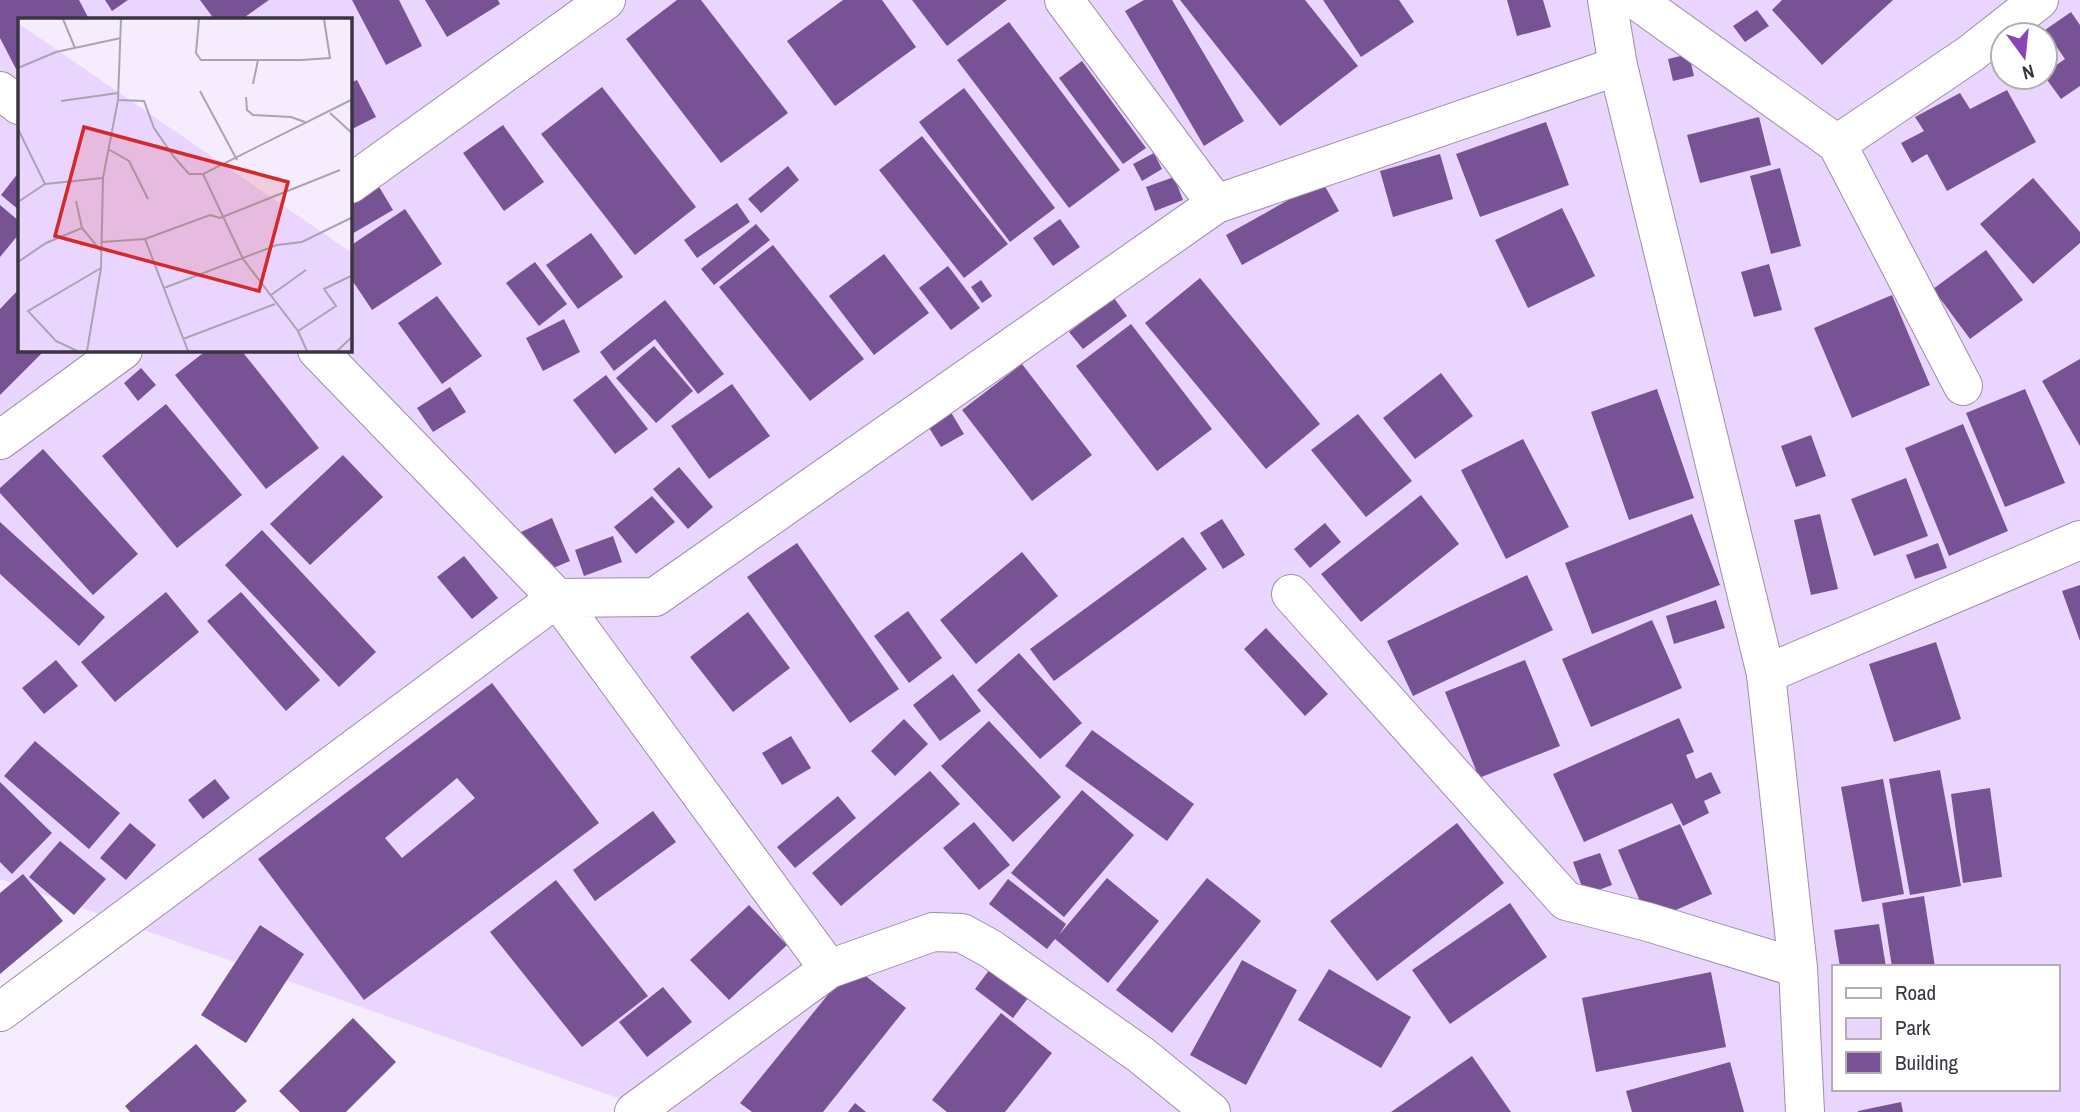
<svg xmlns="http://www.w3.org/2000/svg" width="2080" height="1112" font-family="'Archivo Narrow',sans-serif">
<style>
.green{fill:#ead5ff;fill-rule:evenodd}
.building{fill:#775395;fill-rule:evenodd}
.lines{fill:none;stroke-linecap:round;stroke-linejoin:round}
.minor-casing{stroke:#9d8faa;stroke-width:40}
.secondary-casing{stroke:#9d8faa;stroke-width:40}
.minor{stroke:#fff;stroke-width:38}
.secondary{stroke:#fff;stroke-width:38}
.inset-road{fill:none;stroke:#aba3b2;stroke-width:2}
.view{fill:#d62828;fill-opacity:0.15;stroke:#d62828;stroke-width:3.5}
.inset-edge{fill:none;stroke:#3b3541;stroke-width:3.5}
</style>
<rect width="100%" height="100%" fill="#f5ecfe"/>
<path class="green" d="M0,0H2080V1112H657L0,879ZM19,19H350V350H19ZM2003,35H2045V77H2003ZM1833,967H2057V1089H1833Z"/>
<path class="building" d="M0,0H79L89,19H19V67L16,69L0,38Z
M105,0H128L112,11Z
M200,0H269L242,19H214Z
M352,0H399L422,46L386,65Z
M425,0H498L500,4L447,37Z
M677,0H701L788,113L721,163L626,39Z
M843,0H882L916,47L835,106L787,41Z
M912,0H1007L947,46Z
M1144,0H1172L1244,121L1204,146L1125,11Z
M1180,0H1305L1358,66L1280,126Z
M1323,0H1399L1414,22L1361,57Z
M1507,0H1543L1551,27L1517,36Z
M1782,0H1893L1822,65L1772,10Z
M1757,10L1769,26L1745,42L1733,26Z
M2071,12L2080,25V86L2061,99L2045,77V73L2065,59L2045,30Z
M1009,22L1120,170L1069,208L957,60Z
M1689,54L1694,76L1673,81L1668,59Z
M1082,61L1146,148L1123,164L1059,78Z
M357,80L376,117L350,130V83Z
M602,87L696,207L635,255L541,134Z
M964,88L1055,208L1010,242L919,122Z
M2007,90L2036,142L1947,191L1927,154L1912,163L1901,143L1924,131L1915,117L1960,93L1970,109Z
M1759,117L1771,165L1700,183L1687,135Z
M1546,122L1569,185L1480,217L1456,154Z
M503,125L544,182L504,211L463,153Z
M922,136L1008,244L964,278L879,170Z
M1154,153L1162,169L1142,181L1133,164Z
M1440,154L1453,199L1393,217L1380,171Z
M788,166L799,180L761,213L748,199Z
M1780,168L1801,246L1771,254L1750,176Z
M19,172V210L1,195Z
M1174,177L1183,200L1155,211L1146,187Z
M2033,178L2080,232V243L2033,284L1980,224Z
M1322,181L1339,211L1242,265L1226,235Z
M378,185L393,210L350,235V202Z
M737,203L750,222L697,258L684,240Z
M0,205L19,221V234L0,257Z
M1562,208L1595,276L1528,308L1495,240Z
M405,209L442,264L372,310L350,277V246Z
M1060,219L1080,247L1053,266L1033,238Z
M756,224L770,240L714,285L701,269Z
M591,233L623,277L578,309L546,265Z
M773,245L864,359L810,401L719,287Z
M1986,250L2023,300L1970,339L1933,289Z
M884,254L929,313L874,355L829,296Z
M535,262L567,304L539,326L506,283Z
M1769,264L1782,310L1754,317L1741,272Z
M948,266L980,308L951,330L919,288Z
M1200,278L1320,424L1266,469L1145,323Z
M981,280L992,296L982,303L971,287Z
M19,289V350H45L0,395V309Z
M1892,295L1930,385L1852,418L1814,328Z
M437,296L482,356L442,384L398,323Z
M1114,298L1127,316L1083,349L1069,332Z
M665,300L724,374L698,394L655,339L614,371L600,352Z
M564,319L580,352L543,371L526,338Z
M1131,324L1212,429L1157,471L1076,366Z
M654,346L693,391L656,423L616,378Z
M207,350H241L319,448L266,489L175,375Z
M2080,359V446L2042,381Z
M1022,364L1092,455L1032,501L962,410Z
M141,368L156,385L138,401L124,383Z
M1441,373L1473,416L1415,459L1383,418Z
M606,375L648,429L615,454L573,400Z
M732,384L770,436L709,479L671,426Z
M450,387L466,412L433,432L417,408Z
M1657,389L1694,498L1629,520L1591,412Z
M2025,389L2065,483L2005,507L1966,413Z
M166,404L242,495L177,548L102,456Z
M949,409L964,434L941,447L926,423Z
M1358,414L1412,481L1366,517L1311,450Z
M1963,424L2008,531L1949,556L1905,448Z
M1811,435L1826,476L1796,487L1781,446Z
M1523,439L1569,527L1506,559L1461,470Z
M43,449L138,554L93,595L0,493V488Z
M343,455L383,497L310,565L270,524Z
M679,467L713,507L688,529L653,489Z
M1906,478L1928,536L1874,556L1851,499Z
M1421,495L1459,544L1361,622L1321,574Z
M652,496L675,522L636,554L614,527Z
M1692,514L1720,585L1592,634L1565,563Z
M1820,514L1838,589L1811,595L1794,520Z
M552,518L570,561L539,574L521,532Z
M1222,519L1245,555L1223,569L1200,533Z
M0,522L105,617L79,646L0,574Z
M1325,523L1341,542L1310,568L1294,549Z
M262,530L376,652L339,687L225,565Z
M613,536L622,562L584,576L575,550Z
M1183,537L1207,569L1054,681L1030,649Z
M797,543L899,689L850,723L747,577Z
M1938,543L1947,568L1915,579L1906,555Z
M1022,552L1058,596L976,664L940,620Z
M464,556L498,598L472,619L437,577Z
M1527,575L1553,630L1413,696L1387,641Z
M2080,585V641L2062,591Z
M166,592L199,632L115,702L81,662Z
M241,592L320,680L286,711L207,621Z
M1716,600L1725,628L1674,644L1666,616Z
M908,611L942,658L909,683L874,636Z
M748,612L790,668L733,712L690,657Z
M1652,620L1682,688L1591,727L1562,659Z
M1266,628L1328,694L1305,716L1244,649Z
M1936,642L1961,719L1894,742L1869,664Z
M1019,653L1082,723L1040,759L977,690Z
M56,660L78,686L44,714L22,688Z
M1525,660L1560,746L1479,778L1445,692Z
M953,674L981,711L940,741L913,705Z
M492,683L599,823L364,1000L258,859ZM457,778L475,798L402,858L385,838Z
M1679,718L1694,752L1686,755L1696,779L1711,772L1721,793L1704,801L1709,813L1683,826L1672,803L1584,842L1553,774Z
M904,719L928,744L895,776L871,751Z
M989,721L1061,797L1013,842L941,766Z
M1092,730L1194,804L1167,841L1065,766Z
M791,736L811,768L782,785L762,753Z
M35,741L120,813L89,849L4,776Z
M1940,770L1961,886L1910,895L1889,779Z
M930,771L960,804L841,906L812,873Z
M215,779L230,798L203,819L188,800Z
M1883,779L1904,894L1862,902L1841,787Z
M0,782L52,833L12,874L0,862Z
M1990,788L2002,877L1963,883L1951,794Z
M1082,790L1134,835L1064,917L1011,873Z
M838,796L856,818L795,868L777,847Z
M653,811L676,842L595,901L573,870Z
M974,822L1010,865L979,890L943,848Z
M130,823L156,845L126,880L100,858Z
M1457,823L1504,883L1377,981L1330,921Z
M1680,824L1712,894L1649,922L1618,850Z
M60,841L106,879L74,915L29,877Z
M1600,853L1612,885L1585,895L1573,862Z
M23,874L63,921L0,974V893Z
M1107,878L1159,921L1108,983L1055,939L1047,949L989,904L1008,879L1066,924L1059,935Z
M1207,878L1261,921L1172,1033L1116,990Z
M556,880L648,996L582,1047L490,932Z
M1924,896L1935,967H1892L1882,903Z
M1510,903L1547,957L1450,1024L1412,970Z
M749,905L787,945L729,1000L690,960Z
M1879,924L1886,967H1840L1834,930Z
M260,925L304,954L246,1043L201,1015Z
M1242,960L1297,990L1246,1085L1190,1055Z
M996,961L1034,990L1013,1018L975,989Z
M852,965L906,1008L823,1112H752L740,1103Z
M1329,969L1411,1017L1381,1068L1298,1020Z
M1711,972L1726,1047L1596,1072L1582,998Z
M663,987L692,1022L647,1057L619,1022Z
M1001,1013L1052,1053L1005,1112H947L932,1100Z
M353,1018L396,1062L346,1112H300L279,1091Z
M196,1044L247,1101L235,1112H130L125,1106Z
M1472,1056L1511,1112H1391Z
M1730,1062L1744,1112H1632L1626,1091Z
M1901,1102L1903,1112H1858V1111Z
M855,1103L866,1112H848Z"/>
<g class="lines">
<g class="minor-casing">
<path id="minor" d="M1064,0L1216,204
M1636,0L1837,144L1963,386
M0,91L19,105
M1837,144L1970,54L2039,0
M350,184L606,0
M317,350L557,598L829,969L634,1112
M0,440L123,350
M1291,594L1566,901L1648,922L1798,968
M1766,674L2080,540
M829,969L933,932L962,933L991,949L1141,1055L1211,1112
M0,1012L557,598L655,597L1216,204L1618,66"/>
</g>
<g class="secondary-casing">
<path id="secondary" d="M1607,0L1618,66L1766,674L1798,968L1805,1112"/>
</g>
<use href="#minor" class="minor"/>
<use href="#secondary" class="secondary"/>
</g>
<g transform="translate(18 18)">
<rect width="334" height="334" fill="#f5ecfe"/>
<path d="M0,5L334,235V333H0Z" fill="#ead5ff"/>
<path class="inset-road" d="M45,1L57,30M181,1L178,35L183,42H283L312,40L306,1M0,50L38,34L103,20M235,66L240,42M182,73L219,142M228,79L229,92L235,97L273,99L287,104M100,82L126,83L136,110L156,139L171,156H185M43,83L100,75M312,95L335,116M0,111L27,166L0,184M90,131L111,143L130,181M27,166L85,160M58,183L64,210L83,233M127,221L170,333M84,224L127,221L192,197L202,200L322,152M0,244L28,225L64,210M146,270L259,227L284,224L335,199M253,277L288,252M280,313L318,288L306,271L335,257M165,321L257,286M59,333L38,323L10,293L83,250M69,333L83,250L85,160L100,82L103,1M289,333L280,313L225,241L185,156L335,81M319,333L335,318"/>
<path class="view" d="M66,109L270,164L241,273L37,218Z"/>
<rect width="334" height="334" class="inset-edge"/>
</g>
<rect x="1832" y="965" width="228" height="126" fill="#ffffff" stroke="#b1aeb3" stroke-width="2"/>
<rect x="1846" y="988" width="35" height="10" fill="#ffffff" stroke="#b1aeb3" stroke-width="2"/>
<text x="1895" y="1000" font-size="21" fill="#3b3541">Road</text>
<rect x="1846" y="1018" width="35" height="21" fill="#ead5ff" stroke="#b1aeb3" stroke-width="2"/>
<text x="1895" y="1035" font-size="21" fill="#3b3541">Park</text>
<rect x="1846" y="1052" width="35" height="21" fill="#775395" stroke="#b1aeb3" stroke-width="2"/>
<text x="1895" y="1070" font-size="21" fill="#3b3541">Building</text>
<g transform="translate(2024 56) rotate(165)"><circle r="33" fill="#ffffff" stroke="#b1aeb3" stroke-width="2"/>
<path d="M0-5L12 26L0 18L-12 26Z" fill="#8844b8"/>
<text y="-10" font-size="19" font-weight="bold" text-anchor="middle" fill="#3b3541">N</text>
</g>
</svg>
